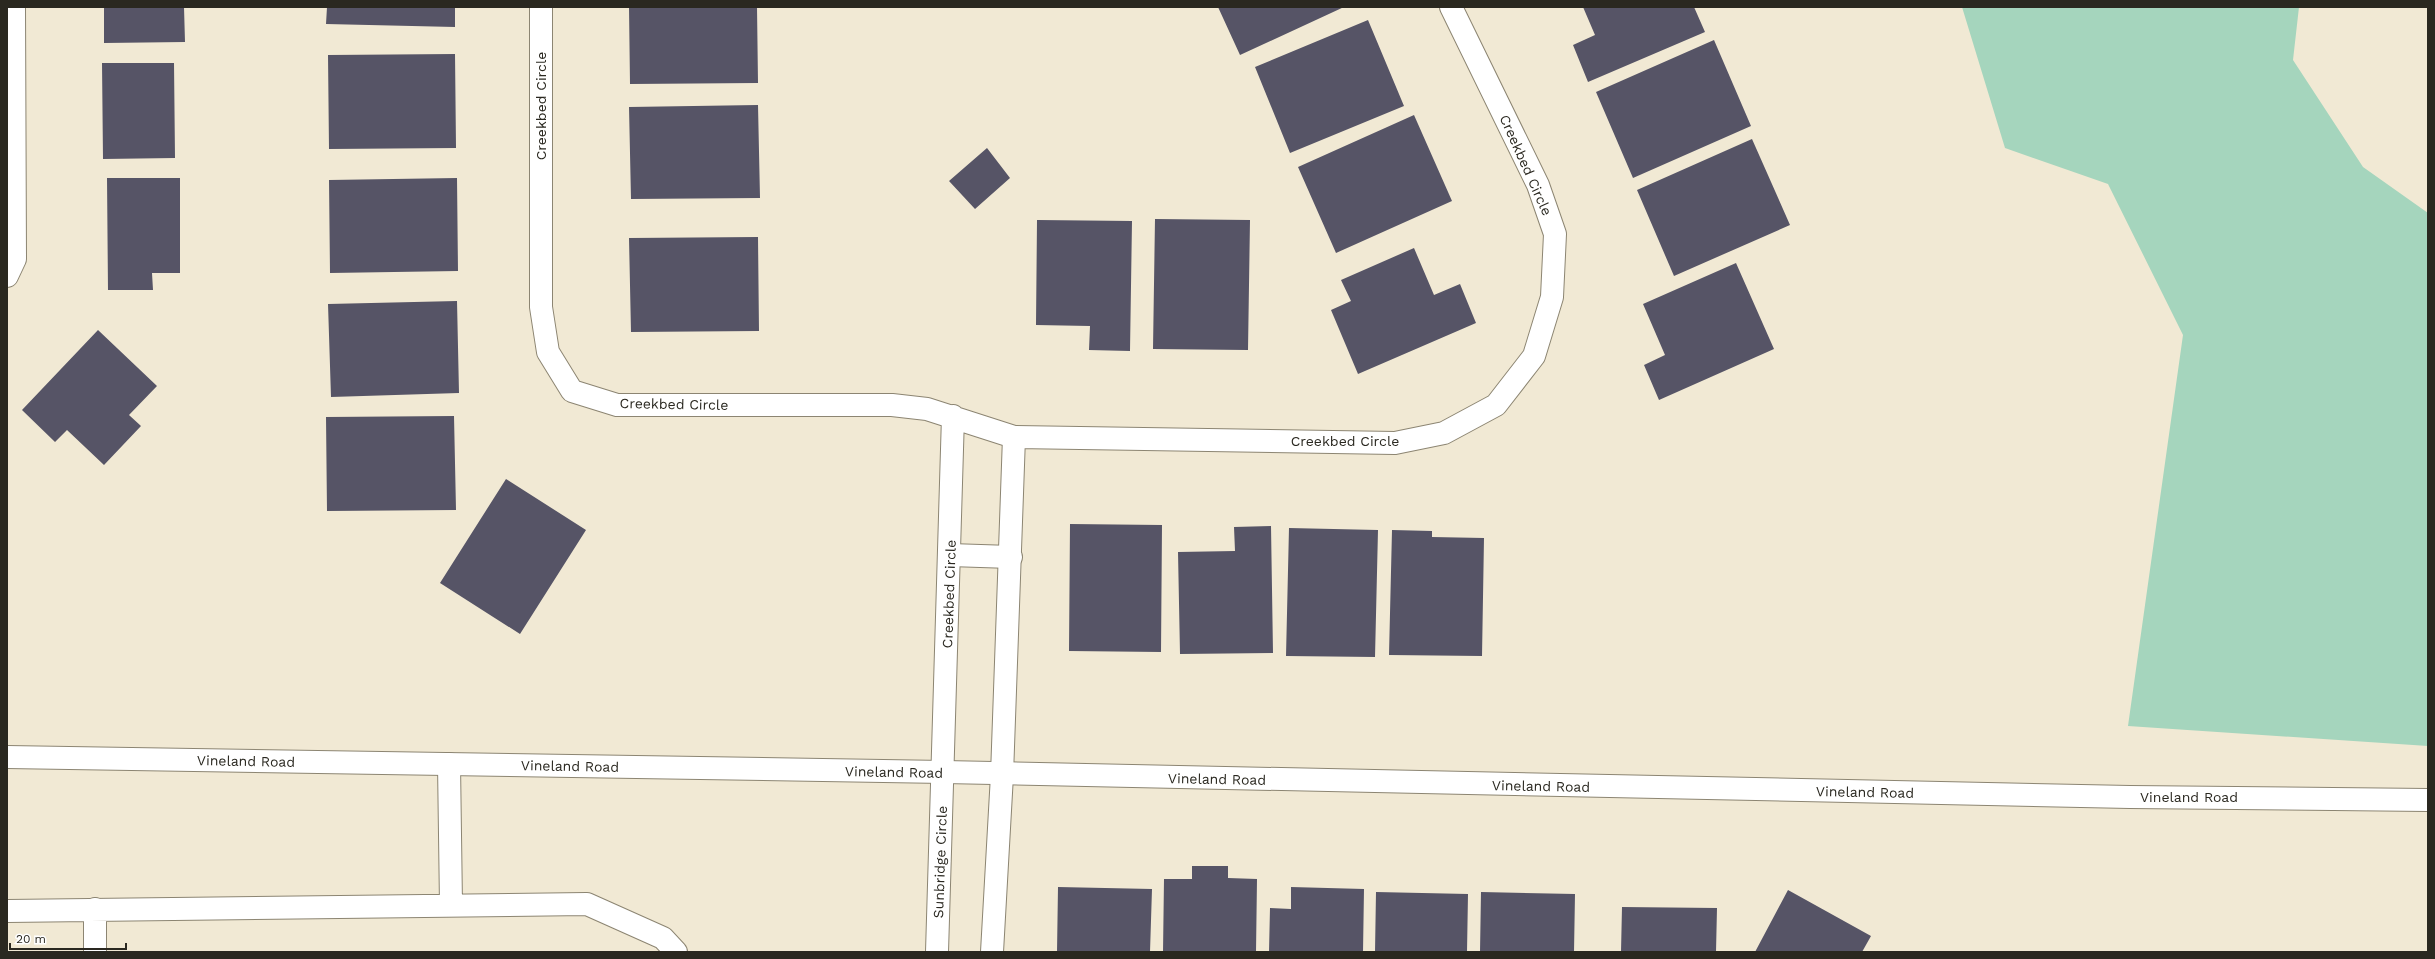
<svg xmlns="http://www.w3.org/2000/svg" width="2435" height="959" font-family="'Work Sans',sans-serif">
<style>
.green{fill:#a5d5bd}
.building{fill:#565466}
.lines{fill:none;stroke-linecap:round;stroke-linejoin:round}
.service-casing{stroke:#8c8572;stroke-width:24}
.minor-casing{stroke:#8c8572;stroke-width:24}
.secondary-casing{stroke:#8c8572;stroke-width:24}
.service{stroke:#fff;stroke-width:22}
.minor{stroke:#fff;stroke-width:22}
.secondary{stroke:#fff;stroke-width:22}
.labels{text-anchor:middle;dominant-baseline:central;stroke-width:4;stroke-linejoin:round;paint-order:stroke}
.street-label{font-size:14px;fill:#2a2820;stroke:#fff}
</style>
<rect width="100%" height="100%" fill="#f1e9d4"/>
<path class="green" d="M1962,7H2299L2293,60L2363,167L2428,213V746L2128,726L2183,335L2108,184L2005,148Z"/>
<path class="building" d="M104,7H184L185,42L104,43Z
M327,7H455V27L326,24Z
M629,7H757L758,83L630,84Z
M1218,7H1344L1240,55Z
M1583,7H1694L1705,32L1588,82L1573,45L1595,35Z
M1368,20L1404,106L1290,153L1255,67Z
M1714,40L1751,126L1633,178L1596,92Z
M455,54L456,148L329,149L328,55Z
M102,63H174L175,158L103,159Z
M758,105L760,198L631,199L629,107Z
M1414,115L1452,201L1336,253L1298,167Z
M1752,139L1790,225L1674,276L1637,190Z
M987,148L1010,178L975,209L949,181Z
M107,178H180V273H152L153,290H108Z
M457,178L458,271L330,273L329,180Z
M1155,219L1250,220L1248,350L1153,349Z
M1037,220L1132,221L1130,351L1089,350L1090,326L1036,325Z
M758,237L759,331L631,332L629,238Z
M1414,248L1434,295L1460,284L1476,323L1358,374L1331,310L1351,301L1341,280Z
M1736,263L1774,349L1659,400L1644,365L1665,355L1643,304Z
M457,301L459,393L331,397L328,304Z
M98,330L157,386L129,415L141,426L104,465L67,430L55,442L22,410Z
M454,416L456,510L327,511L326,417Z
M506,479L586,530L520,634L440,583Z
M1070,524L1162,525L1161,652L1069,651Z
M1271,526L1273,653L1180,654L1178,552L1235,551L1234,527Z
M1289,528L1378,530L1375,657L1286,656Z
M1392,530L1432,531V537L1484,538L1482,656L1389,655Z
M1192,866H1228V878L1257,879L1256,952H1163L1164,879H1192Z
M1058,887L1152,889L1150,952H1057Z
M1291,887L1364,889L1363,952H1269L1270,908L1291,909Z
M1788,890L1871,936L1862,952H1755Z
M1376,892L1468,894L1467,952H1375Z
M1481,892L1575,894L1574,952H1480Z
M1622,907L1717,908L1716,952H1621Z"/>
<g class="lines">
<g class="service-casing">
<path id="service" d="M950,555L1011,557
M449,764L451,905
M95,909V952
M7,911L587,904L663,938L676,952"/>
</g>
<g class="minor-casing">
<path id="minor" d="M541,7V307L548,352L572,391L617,405H892L927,409L1014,437L1395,443L1444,433L1496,405L1534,356L1552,297L1555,234L1538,185L1451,7
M7,276L15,259L14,7
M937,952L953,416
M992,952L1002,775L1014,437"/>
</g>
<g class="secondary-casing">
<path id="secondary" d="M7,757L944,772L2130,797L2428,800"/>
</g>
<use href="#service" class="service"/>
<use href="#minor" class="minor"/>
<use href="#secondary" class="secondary"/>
</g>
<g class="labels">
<g class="street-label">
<text transform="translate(541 106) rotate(-90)">Creekbed Circle</text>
<text transform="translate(1526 165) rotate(66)">Creekbed Circle</text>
<text transform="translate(674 404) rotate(1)">Creekbed Circle</text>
<text x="1345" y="441">Creekbed Circle</text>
<text transform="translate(949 594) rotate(-88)">Creekbed Circle</text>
<text transform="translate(246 761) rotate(1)">Vineland Road</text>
<text transform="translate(570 766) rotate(1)">Vineland Road</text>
<text transform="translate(894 772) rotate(1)">Vineland Road</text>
<text transform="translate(1217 779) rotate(1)">Vineland Road</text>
<text transform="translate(1541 786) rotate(1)">Vineland Road</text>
<text transform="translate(1865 792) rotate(1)">Vineland Road</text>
<text x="2189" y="797">Vineland Road</text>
<text transform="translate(940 862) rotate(-88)">Sunbridge Circle</text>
</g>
</g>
<rect width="2435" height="959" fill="none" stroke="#2a2820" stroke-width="16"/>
<path d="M10 943v6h116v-6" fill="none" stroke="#2a2820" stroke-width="2"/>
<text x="16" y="943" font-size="12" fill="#2a2820" stroke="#ffffff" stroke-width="3" paint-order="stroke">20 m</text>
</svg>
